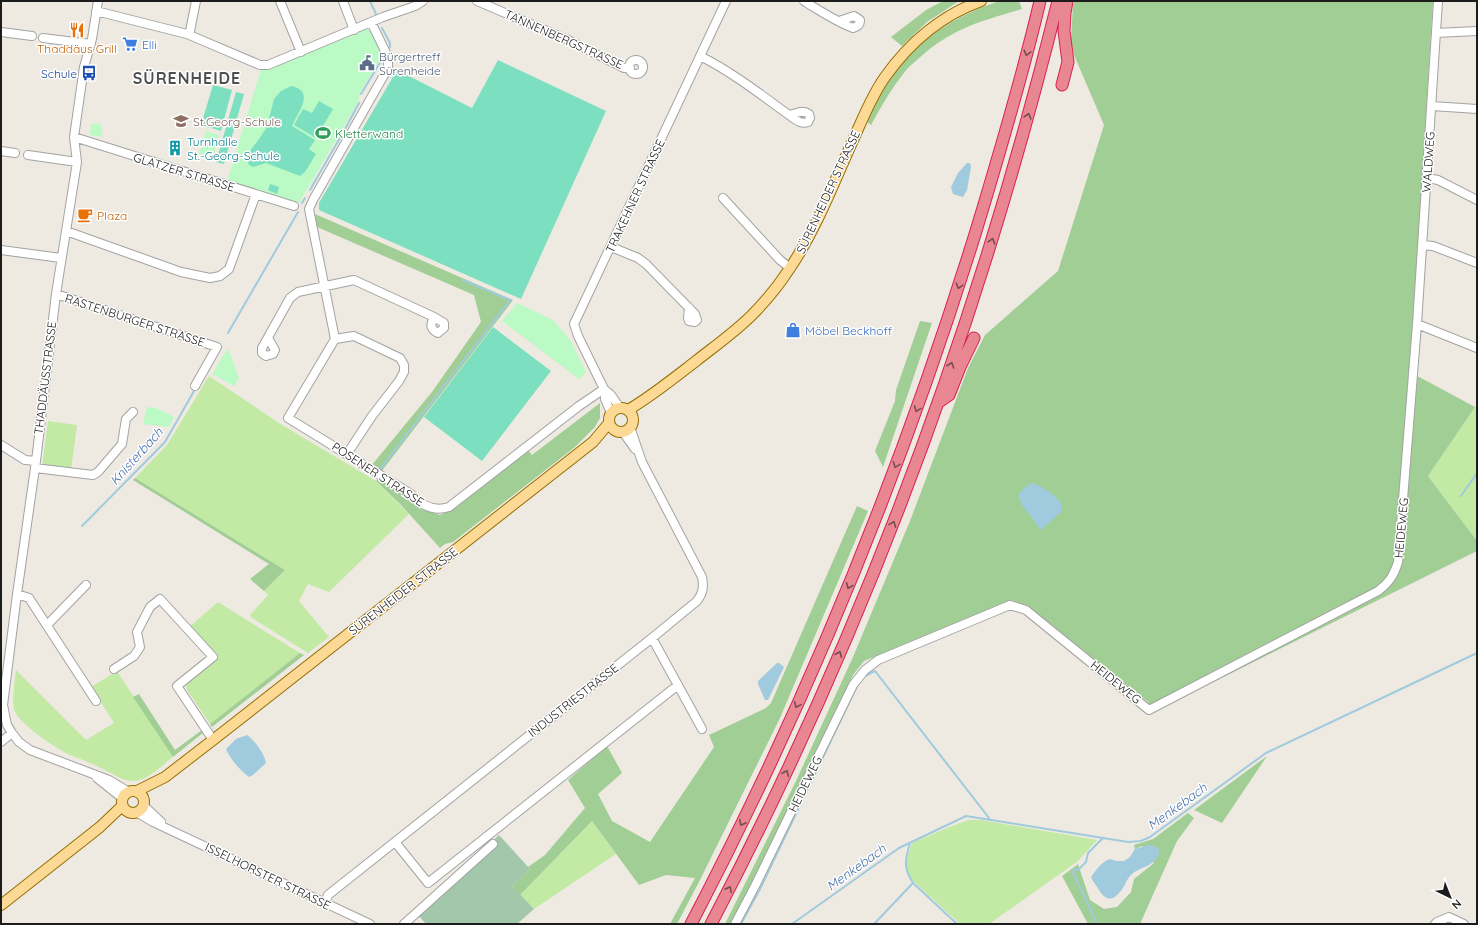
<svg xmlns="http://www.w3.org/2000/svg" width="1478" height="925" font-family="Quicksand,sans-serif">
<style>
.grass{fill:#c2eaa5}
.forest{fill:#a1ce95}
.cemetery{fill:#a2c7aa}
.park{fill:#bcfac5}
.pitch{fill:#7cdfc0}
.water{fill:#a0cadd}
.lines{fill:none;stroke-linecap:round;stroke-linejoin:round}
.stream{stroke:#a0cadd;stroke-width:2}
.minor-casing{stroke:#a3a3a3;stroke-width:10}
.major-casing{stroke:#946e00;stroke-width:12}
.highway-casing{stroke:#da2052;stroke-width:13}
.minor{stroke:#fff;stroke-width:8}
.major{stroke:#fdd996;stroke-width:10}
.highway{stroke:#e88691;stroke-width:11}
.oneway{stroke:#784c51}
.labels{text-anchor:middle;dominant-baseline:central;stroke-width:3;stroke-linejoin:round;paint-order:stroke}
.street-label{font-size:12px;fill:#1c1c1c;stroke:#fff}
.shop-label{font-size:12px;fill:#366cbe;stroke:#fff;text-anchor:start}
.food-label{font-size:12px;fill:#c56008;stroke:#fff}
.service-label{font-size:12px;fill:#4e5e75;stroke:#fff;text-anchor:start}
.transit-label{font-size:12px;fill:#164399;stroke:#fff;text-anchor:end}
.education-label{font-size:12px;fill:#785e54;stroke:#fff;text-anchor:start}
.leisure-label{font-size:12px;fill:#27864d;stroke:#fff;text-anchor:start}
.culture-label{font-size:12px;fill:#0d838f;stroke:#fff;text-anchor:start}
.water-label{font-size:13px;font-style:italic;fill:#4772ac;stroke:#fff}
.district-label{font-size:16px;font-weight:bold;letter-spacing:1px;fill:#4f4f4f;stroke:#fff}
</style>
<rect width="100%" height="100%" fill="#eeeae1"/>
<path class="grass" d="M209,376L282,425L376,481L409,514L329,592L308,584L299,601L329,637L308,653L252,618L250,615L268,595L264,591L285,570L135,478L167,445Z
M1475,407H1477V541L1428,476Z
M48,421L77,425L71,470L42,467Z
M218,602L300,653L210,724L187,690L186,686L187,684L217,658L189,627Z
M16,670L86,740L114,723L91,687L117,671L173,757C162,765 147,782 132,781C122,781 110,772 101,768C91,763 80,759 70,755C57,749 21,725 15,712C11,702 15,681 16,670Z
M968,820H981L1097,840L1078,861L989,924H960L913,881C903,865 907,859 912,843L947,828Z
M592,821L616,854L534,909L520,895Z"/>
<path class="forest" d="M943,1H959L927,22L902,46L891,37L926,10Z
M1000,1H1019L1022,9C980,21 950,29 917,60C912,64 907,68 904,73C891,89 881,107 871,125L867,122C873,108 880,94 888,82C914,42 955,15 1000,1Z
M1075,1H1433L1410,372L1475,407L1428,476L1477,541V551L1153,712L1148,702L1028,606L1011,600L864,661L853,675L802,783L732,924H725L796,781L853,657L910,521L968,368L985,335L1058,271L1104,125L1074,55L1071,40L1073,4Z
M315,214L513,300L381,472L371,466L432,392L481,322L474,295L317,227Z
M920,321L932,323L883,467L875,451L895,401L896,390Z
M600,403V418L595,427L575,447L453,542L445,544L440,548L402,506L376,481L379,477L409,497L420,509L440,515L452,509L528,450L532,455Z
M135,478L285,570L264,591L250,579L269,564L133,480Z
M857,506L868,511L780,718L700,880L677,924H670L695,878L666,875L639,885L592,821L520,895L512,886L530,869L528,867L545,855L585,808L568,780L607,746L622,773L598,794L612,821L650,842L714,747L709,735L766,708L771,703Z
M300,653L304,655L212,727L210,724Z
M139,694L175,750L202,730L204,732L173,757L133,697Z
M1267,756L1222,823L1194,810Z
M1188,813L1194,818L1177,841L1140,924H1088L1062,876L1078,864L1090,900L1104,909L1117,907L1131,892L1134,879L1154,863L1142,846L1135,849L1134,845L1153,839Z"/>
<path class="cemetery" d="M499,835L530,869L512,886L534,909L517,924H426L420,917L418,918L413,913Z"/>
<path class="park" d="M366,29L371,30L383,54L360,93L358,102L299,203L227,182L261,69H267Z
M100,123L103,137L90,135L91,124Z
M206,131L219,135L213,157L199,154Z
M517,303L553,320L571,341L586,372L579,379L502,321Z
M228,348L239,378L234,386L212,374Z
M147,407L156,408L174,417L169,427L143,424Z"/>
<path class="pitch" d="M498,60L606,111L521,299L319,210V203L397,70L472,108Z
M213,85L232,90L221,131L201,125Z
M291,86C316,91 298,112 292,126L315,140L309,149L316,154L305,172L300,176L266,163L253,167L248,164L251,149L257,142L267,127L274,99L281,91Z
M236,92L244,94L224,164L216,162Z
M319,101L333,109L316,138L294,125L303,109L312,113Z
M270,184L279,187L277,194L268,190Z
M493,327L551,371L482,461L424,417Z"/>
<path class="water" d="M967,163H970L971,167L967,190L963,197L953,194L951,187L958,173Z
M1032,483C1044,487 1056,495 1062,505L1061,512L1041,530L1022,505L1018,495L1024,488Z
M777,663H779L784,667L768,700H765L758,684V681Z
M247,735C255,741 264,753 266,763L253,775L249,777C240,770 230,759 226,749L236,739Z
M1149,845L1155,846L1159,849C1160,865 1142,866 1132,874C1126,879 1125,887 1120,892C1112,902 1105,900 1099,890C1096,885 1093,882 1091,877C1097,869 1101,862 1110,859L1117,861H1124L1130,857L1135,849Z"/>
<g class="lines">
<path class="stream" d="M370,1L376,14
M382,28L390,43V47
M361,94L381,61
M344,131L359,103
M310,190L341,136
M302,203L305,198
M228,333L298,212
M381,468L510,300L463,280
M1461,496L1477,473
M82,526L165,442L194,391
M865,676L875,671L989,818
M913,883L957,924
M741,924L760,889L858,684
M792,924L899,848L966,816L1128,842L1141,841L1150,837L1266,753L1477,653
M874,924L913,883C903,867 905,860 910,843
M1097,924L1073,872L1074,869L1078,870L1086,862L1088,853L1102,839"/>
<g class="minor-casing">
<path id="minor" d="M98,1L92,39L84,67L74,137L77,162L56,294L36,461L17,594L3,705L7,725L12,733L19,742L30,750L109,780L129,792
M280,1L301,52
M343,1L354,30
M477,1L566,39L624,68H630
M804,1L807,3C822,12 837,22 853,28C858,26 860,25 860,20L854,16L839,21
M96,11L187,34L260,65H268L383,17L415,6L423,1
M371,22L388,57V68L313,200L309,209L335,339L288,418L411,494C421,505 434,512 449,507L579,406L604,389
M1,32L32,36
M1436,33L1477,31
M187,34L190,31L196,1
M43,38L91,44
M700,56C732,72 760,94 789,115C795,119 801,125 808,122L810,118L809,114L805,112H800L789,115
M629 67a7 7 0 1 1 14 0a7 7 0 1 1-14 0Z
M1432,106L1477,109
M74,137L294,206
M1,151L15,153
M28,155L77,162
M1427,178L1438,180L1477,200
M723,198L780,260L790,268
M66,231L181,272L210,278L220,276L229,269L256,194
M1423,245L1433,246L1477,263
M611,247L638,258L646,264L695,314L697,320L695,322L689,321L688,318L689,308
M1,250L61,258
M56,294L217,347L195,386
M1417,324L1477,348
M268,338L275,350L273,354L266,356L262,353V348L290,298L298,292L354,280L434,317C430,325 430,329 438,333L444,328V323L434,317
M335,339L354,336L400,358L404,365V372L399,381L372,416L347,454
M605,391V399L611,413
M620,408L611,395L604,389L578,336L574,324L726,1
M623,432L635,449
M1,445L25,460L36,461
M35,468L93,475L98,472L122,444L126,419L133,412
M17,594L29,598L96,701
M47,625L86,585
M652,638L702,729
M114,669L134,656L140,647L137,632L150,607L160,599L213,657L177,686L213,740
M1,742L12,733
M97,778L122,798
M144,806L161,822
M138,813L153,822L370,924
M395,842L428,883L678,685
M325,903L328,895L652,638L697,601C703,593 704,587 702,577L642,462L630,427
M404,924L493,844
M735,924L755,886L853,685L865,670L878,660L1010,605L1026,610L1149,710L1378,591C1389,583 1394,575 1398,562L1417,324L1438,1
M1435,924L1437,922L1449,917L1464,924"/>
</g>
<g class="major-casing">
<path id="major" d="M609 420a12 12 0 1 1 24 0a12 12 0 1 1-24 0Z
M628,410C652,396 674,378 696,361C715,346 735,332 752,315C766,301 779,285 790,268C817,228 834,182 854,138C863,118 872,95 885,77C909,43 942,15 981,1
M122 802a11 11 0 1 1 22 0a11 11 0 1 1-22 0Z
M137,791L165,777L213,740L593,442L609,423
M1,905L100,827L122,806"/>
</g>
<g class="highway-casing">
<path id="highway" d="M1062,85L1068,62L1064,31L1065,13L1067,1
M939,402L949,395L960,367L974,338
M691,924C807,702 902,470 976,231C999,155 1022,78 1040,1
M711,924C864,632 979,321 1058,1"/>
</g>
<use href="#minor" class="minor"/>
<use href="#major" class="major"/>
<use href="#highway" class="highway"/>
</g>
<defs><path id="oneway-chevron" d="M-2-3.5L2.5 0L-2 3.5" fill="none" stroke-width="1.6" stroke-linecap="round" stroke-linejoin="round"/></defs>
<g class="oneway">
<use href="#oneway-chevron" transform="translate(1027 53) rotate(105)"/>
<use href="#oneway-chevron" transform="translate(1028 116) rotate(-74)"/>
<use href="#oneway-chevron" transform="translate(992 241) rotate(-73)"/>
<use href="#oneway-chevron" transform="translate(959 286) rotate(107)"/>
<use href="#oneway-chevron" transform="translate(951 365) rotate(-71)"/>
<use href="#oneway-chevron" transform="translate(917 409) rotate(110)"/>
<use href="#oneway-chevron" transform="translate(896 465) rotate(111)"/>
<use href="#oneway-chevron" transform="translate(893 524) rotate(-69)"/>
<use href="#oneway-chevron" transform="translate(849 586) rotate(113)"/>
<use href="#oneway-chevron" transform="translate(839 654) rotate(-67)"/>
<use href="#oneway-chevron" transform="translate(797 705) rotate(114)"/>
<use href="#oneway-chevron" transform="translate(786 773) rotate(-65)"/>
<use href="#oneway-chevron" transform="translate(742 823) rotate(116)"/>
<use href="#oneway-chevron" transform="translate(729 889) rotate(-63)"/>
</g>
<defs>
<g id="restaurant-bare" transform="scale(1.2)"><path d="M-5-6h1v4h1v-4h1v4h1v-4h1v5L-1.5 .5V6h-2V.5L-5-1ZM5-6V6H3V1.5H1.5Q1.5-4 5-6Z" fill="#e8710a" stroke="#fff" stroke-width="2.5" paint-order="stroke"/></g>
<g id="supermarket-bare" transform="scale(1.2)"><path d="M-6-5.5h2.5l.6 2H6L4.5 2H-2.5L-4.4-4H-6ZM-1.5 3.2a1.3 1.3 0 1 0 .1 0ZM3 3.2a1.3 1.3 0 1 0 .1 0Z" fill="#3f7fe0" stroke="#fff" stroke-width="2.5" paint-order="stroke"/></g>
<g id="civic-bare" transform="scale(1.2)"><path d="M-.6-6.5H3V-4.5H.6V-3L4-1V1h2V6H-6V1h2V-1L-.6-3ZM-1.2 2.5V6h2.4V2.5Z" fill="#5c6f8a" stroke="#fff" stroke-width="2.5" paint-order="stroke"/></g>
<g id="bus-bare" transform="scale(1.2)"><path d="M-5-6H5V4H4V6H2V4H-2V6H-4V4H-5ZM-3.5-4V0h7V-4ZM-3.5 1.2v1.5H-2V1.2ZM2 1.2v1.5H3.5V1.2Z" fill="#1a4fb4" stroke="#fff" stroke-width="2.5" paint-order="stroke"/></g>
<g id="school-bare" transform="scale(1.2)"><path d="M0-5L7-2L0 1L-7-2ZM-4 1L0 2.5L4 1V4Q0 6-4 4Z" fill="#8d6e63" stroke="#fff" stroke-width="2.5" paint-order="stroke"/></g>
<g id="stadium-bare" transform="scale(1.2)"><path d="M0-5a6.5 5 0 1 0 0 10a6.5 5 0 1 0 0-10ZM-3.5-1.8h7v3.6h-7Z" fill="#2e9e5b" stroke="#fff" stroke-width="2.5" paint-order="stroke"/></g>
<g id="building-bare" transform="scale(1.2)"><path d="M-4-6H4V6H1V3H-1V6H-4ZM-2.5-4.3h1.7v1.8h-1.7ZM.8-4.3h1.7v1.8H.8ZM-2.5-1h1.7V.8h-1.7ZM.8-1h1.7V.8H.8Z" fill="#0f9aa8" stroke="#fff" stroke-width="2.5" paint-order="stroke"/></g>
<g id="cafe-bare" transform="scale(1.2)"><path d="M-5.5-4.5H6V0H3Q3 3.5 0 3.5H-2.5Q-5.5 3.5-5.5 0ZM3-3.2v2h1.7v-2ZM-6 4.5H4V6H-6Z" fill="#e8710a" stroke="#fff" stroke-width="2.5" paint-order="stroke"/></g>
<g id="shop-bare" transform="scale(1.2)"><path d="M-5-2.5h2.3a2.7 3.5 0 0 1 5.4 0H5L5.5 6h-11ZM-1.5-2.5h3a1.5 2.3 0 0 0-3 0Z" fill="#3f7fe0" stroke="#fff" stroke-width="2.5" paint-order="stroke"/></g>
</defs>
<g fill-rule="evenodd">
<use href="#restaurant-bare" x="77" y="30"/>
<use href="#supermarket-bare" x="130" y="44"/>
<use href="#civic-bare" x="367" y="63"/>
<use href="#bus-bare" x="89" y="73"/>
<use href="#school-bare" x="181" y="121"/>
<use href="#stadium-bare" x="323" y="133"/>
<use href="#building-bare" x="175" y="148"/>
<use href="#cafe-bare" x="85" y="215"/>
<use href="#shop-bare" x="793" y="330"/>
</g>
<g class="labels">
<g class="street-label">
<text transform="translate(564 39) rotate(24)">TANNENBERGSTRASSE</text>
<text transform="translate(1428 162) rotate(-86)">WALDWEG</text>
<text transform="translate(184 172) rotate(17)">GLATZER STRASSE</text>
<text transform="translate(828 192) rotate(-65)">SÜRENHEIDER STRASSE</text>
<text transform="translate(635 196) rotate(-65)">TRAKEHNER STRASSE</text>
<text transform="translate(135 320) rotate(18)">RASTENBURGER STRASSE</text>
<text transform="translate(45 378) rotate(-83)">THADDÄUSSTRASSE</text>
<text transform="translate(378 474) rotate(33)">POSENER STRASSE</text>
<text transform="translate(1401 528) rotate(-85)">HEIDEWEG</text>
<text transform="translate(403 591) rotate(-38)">SÜRENHEIDER STRASSE</text>
<text transform="translate(1116 682) rotate(39)">HEIDEWEG</text>
<text transform="translate(573 700) rotate(-38)">INDUSTRIESTRASSE</text>
<text transform="translate(805 784) rotate(-64)">HEIDEWEG</text>
<text transform="translate(268 876) rotate(26)">ISSELHORSTER STRASSE</text>
</g>
<g class="shop-label">
<text x="142" y="44">Elli</text>
<text x="805" y="330">Möbel Beckhoff</text>
</g>
<g class="food-label">
<text x="77" y="48">Thaddäus Grill</text>
<text x="97" y="215" text-anchor="start">Plaza</text>
</g>
<g class="service-label">
<text x="379" y="56">Bürgertreff<tspan x="379" dy="14">Sürenheide</tspan></text>
</g>
<g class="transit-label">
<text x="77" y="73">Schule</text>
</g>
<g class="education-label">
<text x="193" y="121">St.Georg-Schule</text>
</g>
<g class="leisure-label">
<text x="335" y="133">Kletterwand</text>
</g>
<g class="culture-label">
<text x="187" y="141">Turnhalle<tspan x="187" dy="14">St.-Georg-Schule</tspan></text>
</g>
<g class="water-label">
<text transform="translate(136 456) rotate(-48)">Knisterbach</text>
<text transform="translate(1177 806) rotate(-36)">Menkebach</text>
<text transform="translate(856 867) rotate(-36)">Menkebach</text>
</g>
<g class="district-label">
<text x="187" y="78">SÜRENHEIDE</text>
</g>
</g>
<rect width="1478" height="925" fill="none" stroke="#1c1c1c" stroke-width="4"/>
<g transform="translate(1450 897) rotate(137)" stroke="#ffffff" stroke-width="3" paint-order="stroke">
<path d="M0-3L7 15L0 10L-7 15Z" fill="#1c1c1c"/>
<text y="-6" font-size="11" font-weight="bold" text-anchor="middle" fill="#1c1c1c">N</text>
</g>
</svg>
